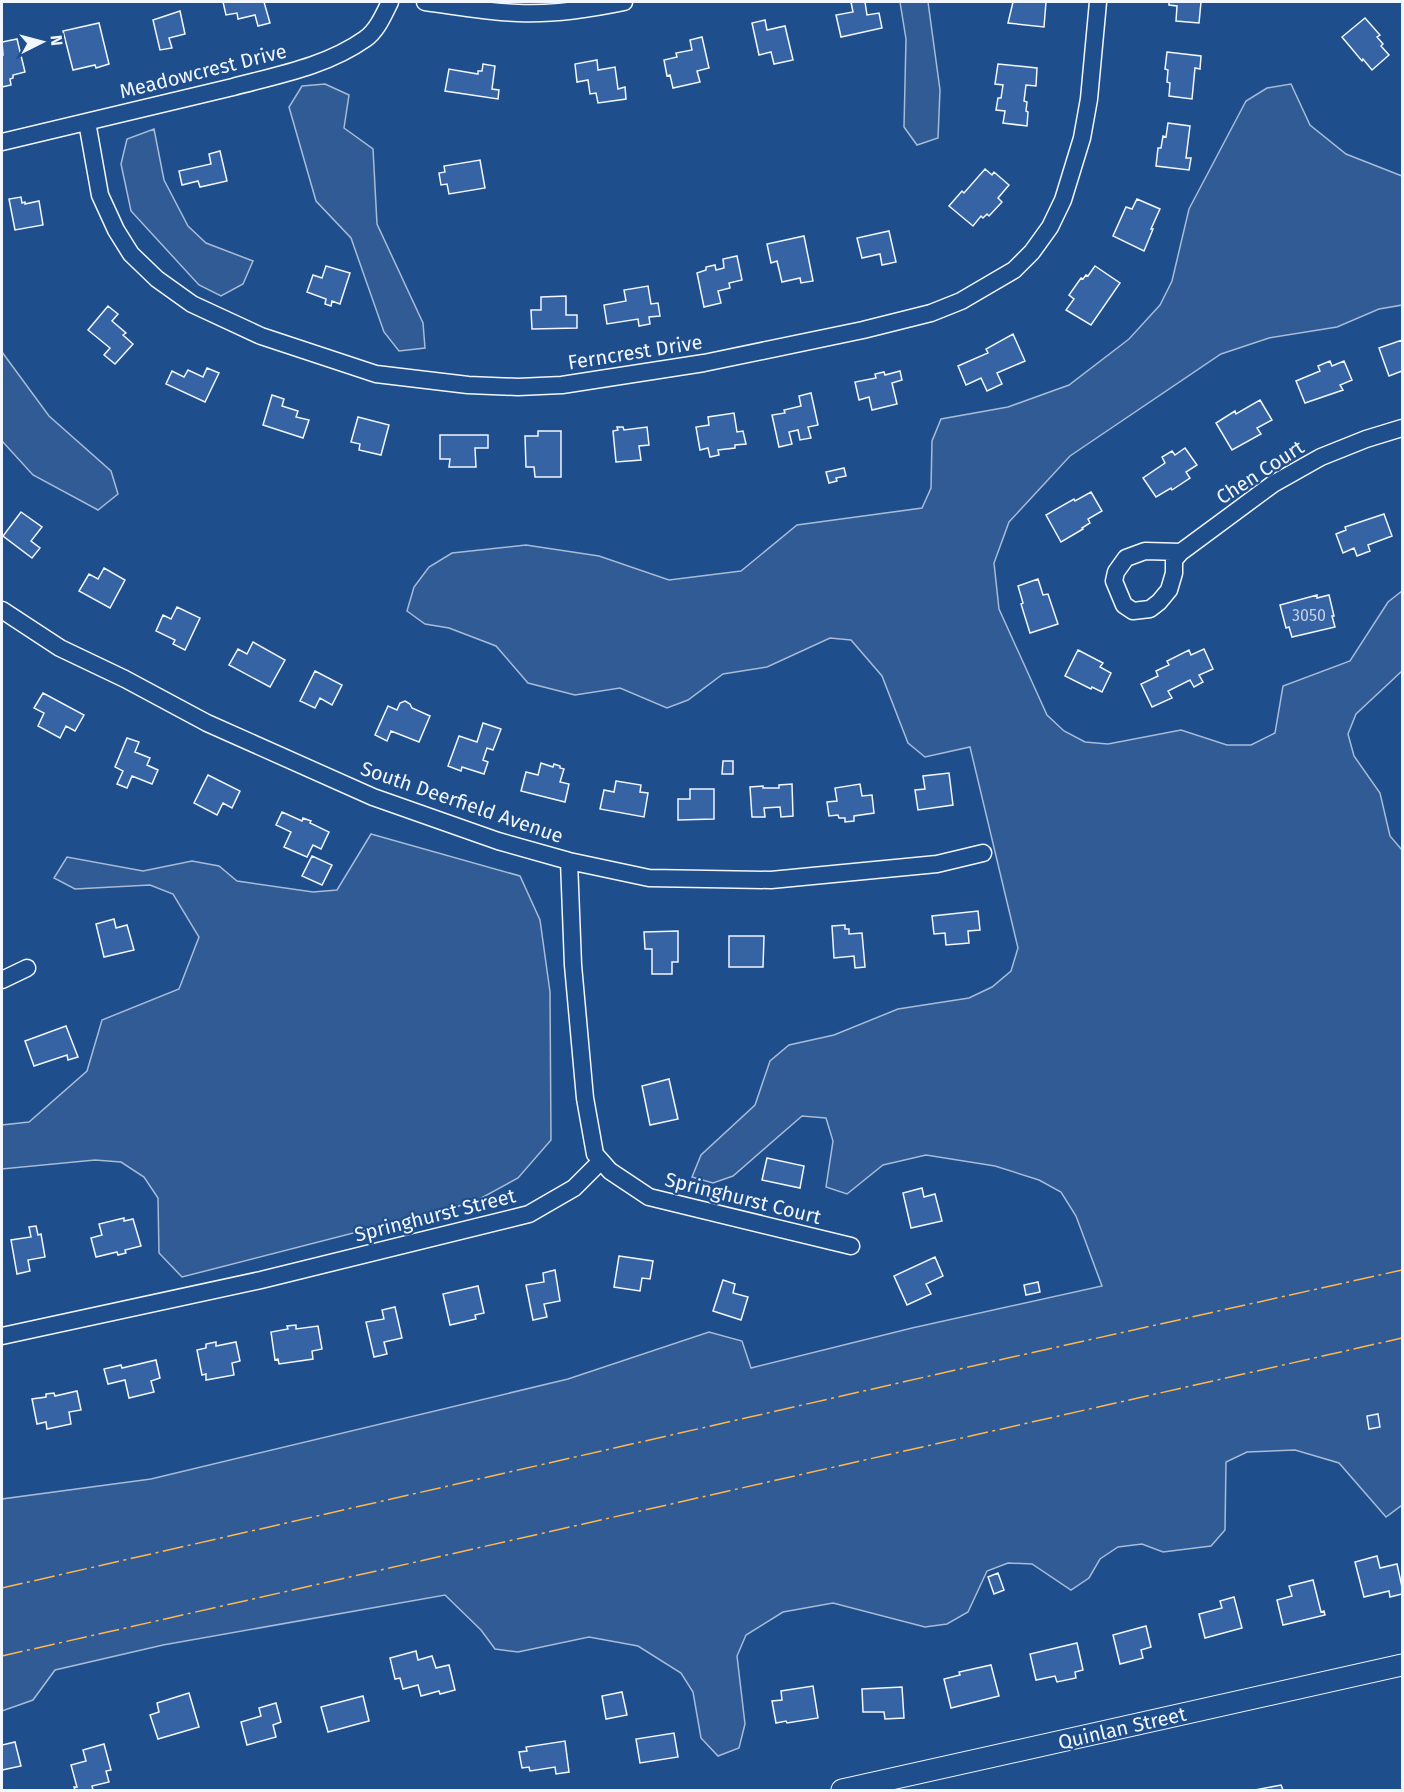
<svg xmlns="http://www.w3.org/2000/svg" width="1404" height="1792" font-family="'Fira Sans',sans-serif">
	<style>
		.built { fill: #305b95; stroke: #a8bbd7; stroke-width: 1.5 }
		.building { fill: #3563a3; stroke: #f2f6ff; stroke-width: 1.5 }
		.lines { fill: none; stroke-linecap: round; stroke-linejoin: round }
		.minor-casing { stroke: #f2f6ff; stroke-width: 19 }
		.tertiary-casing { stroke: #f2f6ff; stroke-width: 23 }
		.minor { stroke: #1f4e8c; stroke-width: 16 }
		.tertiary { stroke: #1f4e8c; stroke-width: 21 }
		.power { stroke: #ffb74d; stroke-width: 1.5; stroke-dasharray: 21 4.5 3 4.5; stroke-linecap: butt }
		.labels { text-anchor: middle; dominant-baseline: central; stroke-width: 4.5; stroke-linejoin: round; paint-order: stroke }
		.number-label { font-size: 16px; fill: #c3d1e8 }
		.street-label { font-size: 20px; fill: #f2f6ff; stroke: #1f4e8c }
	</style>
	<rect width="100%" height="100%" fill="#1f4e8c"/>
	<path class="built" d="M900 2H928L940 90 938 138 917 145 904 127 906 39Z
		M325 84 349 95 344 128 373 149 377 224 423 323 425 348 399 351 384 332 351 238 316 201 289 107 302 86Z
		M1291 84 1310 125 1346 154 1402 176V305L1379 309 1337 327 1269 338 1221 354 1070 456 1009 522 994 563 999 609 1047 715 1064 731 1085 742 1108 744 1181 730 1227 745H1251L1275 733 1283 686 1350 661 1388 602 1402 591V671L1356 714 1348 734 1354 756 1380 793 1390 836 1402 850V1505L1386 1517 1339 1463 1295 1450 1247 1452 1226 1462 1225 1530 1211 1546 1163 1552 1142 1544 1118 1547 1100 1559 1089 1578 1071 1590 1032 1564 1008 1563 987 1571 968 1612 947 1624 925 1627 833 1603 783 1612 746 1635 737 1656 745 1724 739 1748 718 1756 701 1738 693 1692 681 1673 638 1646 589 1637 518 1652 495 1649 481 1630 445 1595 163 1645 55 1670 33 1700 2 1711V1499L151 1479 568 1379 709 1332 742 1341 751 1368 912 1328 1102 1286 1076 1216 1061 1192 1039 1180 995 1166 926 1155 883 1165 847 1194 826 1187 833 1141 826 1118 802 1116 733 1176 713 1183 692 1177 701 1155 755 1105 770 1061 789 1045 834 1035 898 1009 969 998 992 987 1011 971 1018 948 970 747 925 757 908 743 882 676 851 640 830 638 767 667 723 674 688 700 667 708 620 688 575 695 528 683 496 646 449 628 425 624 407 611 414 587 429 567 452 553 526 545 599 556 669 580 741 571 797 525 922 508 931 488 932 441 941 419 1008 407 1069 385 1129 339 1160 305 1172 281 1189 209 1246 101 1267 88Z
		M154 129 164 180 188 226 206 243 253 261 243 284 221 296 199 285 131 211 121 164 127 139Z
		M2 352 49 416 111 471 118 494 98 510 33 475 2 441Z
		M371 834 520 876 540 920 550 992 551 1140 518 1178 474 1202 182 1277 159 1253 158 1198 144 1177 121 1162 95 1160 2 1169V1125L29 1122 87 1071 102 1020 179 989 199 937 173 894 150 885 75 889 54 878 67 857 143 871 192 861 219 866 237 881 313 892 337 890Z"/>
	<path class="building" d="M223 2H264L270 23 258 26 255 15 238 19 237 13 226 15Z
		M851 2H865L867 15 879 13 882 28 841 37 836 15 853 12Z
		M1013 2H1046L1044 27 1008 23Z
		M1169 2H1201L1199 23 1176 21 1177 6 1169 5Z
		M180 11 185 34 169 38 172 48 160 50 153 20Z
		M1365 18 1380 35 1377 37 1383 44 1381 46 1389 55 1372 70 1363 59 1362 61 1342 37Z
		M765 20 767 30 785 26 793 60 774 64 771 52 759 55 752 23Z
		M99 23 109 64 96 68 95 65 73 70 63 31Z
		M702 37 709 68 697 71 700 82 673 88 670 75 667 76 664 60 677 57 676 53 692 50 690 40Z
		M17 39 25 72 13 75V78L10 79 11 85 2 87V55H3L2 42Z
		M1167 52 1201 56 1200 69 1195 68 1192 99 1169 96 1170 83 1167 82 1168 70 1165 69Z
		M597 60 598 70 615 67 618 89 625 87 626 99 598 103 596 93 590 94 588 80 577 82 575 64Z
		M483 64 495 66 492 89 499 90 498 99 445 91 449 69 478 74V71H482Z
		M998 64 1037 68 1036 86 1026 85 1024 101 1027 102 1026 111 1028 112 1027 126 1003 123 1005 111 996 110 998 98H1001L1003 85 995 84Z
		M1168 123 1190 126 1186 158H1191L1189 170 1156 166 1158 148H1161L1163 136 1166 137Z
		M220 151 227 181 200 187 198 181 182 185 179 171 211 164 209 154Z
		M480 160 485 188 449 194 447 184 441 185 439 173 445 172 444 166Z
		M985 169 992 175 994 172 1009 185 998 198 1002 202 989 216 987 214 983 218 981 216 973 226 949 206 962 191 964 193Z
		M21 197 22 203 25 202V204L39 201 43 225 15 230 9 199Z
		M1137 199 1160 209 1151 229H1153L1144 251 1113 236 1126 207 1132 209Z
		M889 231 896 262 882 265 880 254 862 258 857 238Z
		M804 236 813 281 801 283 800 278 782 282 777 261 771 263 767 244Z
		M737 256 742 280 729 283 730 288 718 291 721 303 704 307 697 273 706 270V267L715 265 716 270 724 268 723 259Z
		M326 266 350 273 340 304 332 301 331 306 325 304 326 299 307 292 313 275 322 278Z
		M1095 266 1120 283 1091 325 1066 310 1074 299 1069 295 1081 278 1083 279 1086 275 1088 276Z
		M648 286 651 304 658 303 660 316 649 317 650 324 639 326 638 319 607 324 604 305 626 301 624 290Z
		M566 296V315H577V328L532 329 531 310H541V297Z
		M108 306 118 314 112 321 126 333 123 335 133 344 115 364 104 355 110 348 88 330Z
		M1013 334 1025 361 997 373 1002 384 987 391 981 378 966 385 958 366 988 353 986 349Z
		M1402 340V371L1389 376 1379 348Z
		M1330 361 1332 366 1344 361 1352 380 1340 385 1343 390 1305 403 1296 381 1320 371 1318 366Z
		M207 368 219 373 205 402 166 384 172 371 184 377 188 370 203 377Z
		M900 371 902 380 892 383 897 404 872 410 869 397 859 400 855 382 876 378 875 374 884 372 885 375Z
		M811 393 818 425 808 427 811 438 800 440 798 430 789 432 792 444 779 447 772 415 785 413 784 410 801 406 799 396Z
		M272 395 284 399 282 406 298 411 296 417 309 420 303 438 263 425Z
		M1260 400 1272 420 1257 428 1261 434 1232 450 1216 423 1235 411 1236 414Z
		M734 413 737 432 743 431 746 444 735 445V448L718 450 719 455 710 457 708 448 700 450 696 427 709 425 708 417Z
		M358 417 389 425 381 455 359 450 360 444 351 442Z
		M617 427H623L624 430 647 427 649 445 639 446 641 460 616 462 613 431 618 430Z
		M538 431H561V477H535L534 467H526L525 436H538Z
		M440 435H488V448H475L476 467H449L450 459H440Z
		M1185 448 1197 465 1186 472 1190 478 1172 490 1171 488 1156 497 1143 478 1165 463 1162 457 1172 451 1175 455Z
		M844 468 846 476 836 478 837 481 829 483 826 472Z
		M1091 492 1102 511 1088 519 1090 523 1082 528 1083 529 1061 542 1046 515 1074 499 1075 501Z
		M21 512 42 527 31 541 40 548 32 558 3 536Z
		M1384 514 1392 536 1368 545 1370 551 1357 556 1354 548 1343 553 1336 534 1346 530 1345 527Z
		M104 568 125 580 110 608 79 591 89 574 98 579Z
		M1038 579 1043 595 1048 594 1058 624 1030 633 1021 604 1023 603 1018 586Z
		M1317 595V598L1329 595 1334 616H1332L1335 627 1292 637 1289 627 1286 628 1280 605Z
		M177 607 200 618 185 650 173 644 175 640 156 631 163 615 171 619Z
		M253 642 285 660 270 687 229 665 238 649 247 654Z
		M1204 649 1213 669 1199 675 1203 682 1194 687 1190 680 1168 691 1172 698 1152 707 1141 684 1158 676 1156 671 1169 665 1167 661 1189 650 1191 655Z
		M1078 650 1103 663 1100 667 1111 673 1102 692 1092 687 1091 689 1065 676Z
		M315 671 342 685 332 705 320 698 315 708 300 701Z
		M43 693 84 715 75 731 66 726 60 738 38 726 44 713 34 708Z
		M405 701 410 704 412 708 430 716 419 742 391 731 387 741 375 735 388 706 397 710 400 703Z
		M483 723 501 729 493 750 487 748 483 760 488 762 484 774 462 767 461 771 448 766 459 736 477 742Z
		M127 738 139 742 135 752 150 758 147 765 158 770 152 784 132 776 127 788 117 784 123 771 115 767Z
		M723 761H733V774H722Z
		M541 763 553 767 554 764 560 766V768L564 769 560 782 569 784 565 802 521 791 526 772 538 775Z
		M949 773 953 805 918 810 915 790 925 789 923 776Z
		M208 775 240 791 232 808 223 803 217 815 194 803Z
		M616 781 641 785 640 792 648 793 644 817 600 809 604 790 614 792Z
		M792 784 793 816 781 817 780 807 764 808 765 817H752L750 787 763 786V788H779V785Z
		M860 784 862 796 872 795 874 813 854 816V821L845 822V818H839L838 815 829 816 827 802 837 801 835 788Z
		M690 789H714V819L678 820V799H690Z
		M282 812 302 821 303 818 311 821 310 823 329 832 321 849 313 845 307 857 284 847 291 832 276 825Z
		M312 856 332 865 322 885 302 876Z
		M978 911 980 930 968 931 969 943 946 945 945 933 934 934 932 916Z
		M114 919 116 928 127 925 134 950 104 957 96 924Z
		M845 925V929H849V934L862 933 865 967 855 968 854 956 834 958 832 926Z
		M678 931V962H672V974H652V949H645L644 932Z
		M729 936H764L763 967H729Z
		M66 1026 78 1057 68 1060 67 1055 34 1066 25 1041Z
		M669 1079 678 1119 650 1125 642 1086Z
		M767 1158 804 1166 800 1188 762 1180Z
		M922 1188 924 1197 935 1194 942 1221 911 1228 903 1193Z
		M124 1218V1221L133 1219 141 1246 125 1250 126 1253 118 1255 117 1252 96 1257 91 1238 102 1235 99 1224Z
		M36 1226 38 1235 41 1234 45 1257 28 1260 30 1271 17 1274 11 1240 31 1237 29 1227Z
		M619 1256 653 1261 650 1279 642 1278 640 1291 614 1287Z
		M935 1257 943 1276 926 1284 931 1294 907 1305 894 1276Z
		M555 1270 560 1301 544 1304 547 1317 533 1320 526 1285 544 1282 543 1273Z
		M723 1280 735 1284 733 1293 748 1297 741 1320 713 1311Z
		M1038 1282 1040 1292 1026 1295 1024 1285Z
		M478 1286 484 1313 475 1315 476 1319 450 1325 443 1294Z
		M395 1307 402 1338 384 1342 387 1354 374 1357 366 1322 384 1319 382 1310Z
		M296 1325V1329L318 1326 322 1349 312 1351 313 1359 279 1364 278 1359 275 1360 271 1332 288 1329 287 1326Z
		M216 1342V1346L236 1342 240 1361 232 1363 234 1375 206 1380V1374L202 1375 197 1350 206 1348V1344Z
		M156 1360 160 1378 151 1381 154 1392 129 1398 125 1380 108 1384 104 1369 121 1365 122 1368Z
		M77 1391 81 1410 69 1412 71 1424 47 1429 46 1422 37 1424 32 1399 46 1397V1394L54 1393 55 1396Z
		M1378 1414 1380 1427 1369 1429 1367 1416Z
		M1377 1556 1380 1568 1397 1564 1402 1587V1594L1390 1597 1389 1591 1364 1597 1355 1562Z
		M998 1573 1004 1590 994 1594 988 1577Z
		M1313 1580 1321 1612 1324 1611 1325 1615 1283 1625 1277 1600 1292 1596 1289 1586Z
		M1234 1597 1242 1628 1205 1638 1199 1614 1222 1608 1220 1601Z
		M1146 1626 1151 1647 1141 1650 1143 1658 1120 1664 1113 1635Z
		M1077 1643 1083 1670 1075 1672 1076 1678 1057 1682 1055 1676 1036 1680 1030 1654Z
		M416 1651 418 1660 432 1656 436 1668 449 1665 455 1690 440 1694 439 1691 421 1696 418 1685 403 1689 400 1678 395 1679 390 1658Z
		M991 1665 999 1696 951 1708 944 1679 960 1675 959 1672Z
		M813 1686 818 1718 787 1723 786 1721 776 1723 772 1701 782 1700 781 1691Z
		M902 1687 904 1718 885 1719 884 1712H863L862 1689Z
		M622 1692 627 1715 606 1719 602 1696Z
		M189 1693 199 1727 158 1739 150 1715 159 1712 157 1703Z
		M363 1696 369 1721 328 1732 321 1707Z
		M276 1703 281 1722 273 1725 276 1737 247 1745 241 1722 261 1716 259 1708Z
		M674 1733 678 1757 640 1763 636 1739Z
		M565 1741 569 1772 556 1774 555 1767 530 1771 529 1767 522 1768 519 1752 527 1751 526 1747Z
		M15 1742 21 1766 2 1770V1745Z
		M104 1744 111 1770 106 1771 109 1782 92 1786 93 1790H75L74 1787H77L71 1765 86 1761 83 1750Z
		M1281 1785 1283 1790H1255Z"/>
	<g class="lines">
		<defs>
			<path id="minor" d="M425 2C456 6 487 12 518 13 553 15 590 9 624 2
				M87 122 100 195 116 230 131 254 157 279 192 304 261 336 376 374 468 385 518 387 562 385 704 363 863 330 931 313 961 301 1014 270 1032 252 1050 227 1063 200 1082 138 1089 99 1098 2
				M2 142C79 124 156 106 233 87 278 75 327 66 365 39 377 31 384 14 390 2
				M1145 551 1181 552 1174 560V573L1169 590 1159 602 1150 609 1133 611 1124 605 1114 581 1116 572 1126 558Z
				M1181 552 1273 484 1321 457 1366 439 1402 428
				M2 610 60 648 125 679 207 723 373 797 498 841 569 861 649 878 771 880 937 864 983 853
				M569 861 573 965 585 1098 595 1154 610 1171 649 1197 851 1246
				M2 980 27 968
				M2 1336 261 1280 529 1214 574 1188 601 1161"/>
			<path id="tertiary" d="M842 1790 1402 1665"/>
		</defs>
		<use href="#minor" class="minor-casing"/>
		<use href="#tertiary" class="tertiary-casing"/>
		<use href="#minor" class="minor"/>
		<use href="#tertiary" class="tertiary"/>
		<path class="power" d="M2 1588 1008 1358 1402 1270
			M2 1656 1402 1338"/>
	</g>
	<g class="labels">
		<g class="number-label">
			<text x="1309" y="615">3050</text>
		</g>
		<g class="street-label">
			<text transform="translate(203 71) rotate(-14)">Meadowcrest Drive</text>
			<text transform="translate(635 352) rotate(-9)">Ferncrest Drive</text>
			<text transform="translate(1260 472) rotate(-33)">Chen Court</text>
			<text transform="translate(462 802) rotate(19)">South Deerfield Avenue</text>
			<text transform="translate(743 1198) rotate(14)">Springhurst Court</text>
			<text transform="translate(435 1215) rotate(-14)">Springhurst Street</text>
			<text transform="translate(1122 1728) rotate(-13)">Quinlan Street</text>
		</g>
	</g>
	<rect width="1404" height="1792" fill="none" stroke="#f2f6ff" stroke-width="6"/>
	<g transform="translate(42 42) rotate(84)" stroke="#1f4e8c" stroke-width="4.5" paint-order="stroke">
	<path d="M0-4.5L10 22L0 15L-10 22Z" fill="#f2f6ff"/>
	<text y="-9" font-size="16" font-weight="bold" text-anchor="middle" fill="#f2f6ff">N</text>
	</g>
</svg>
